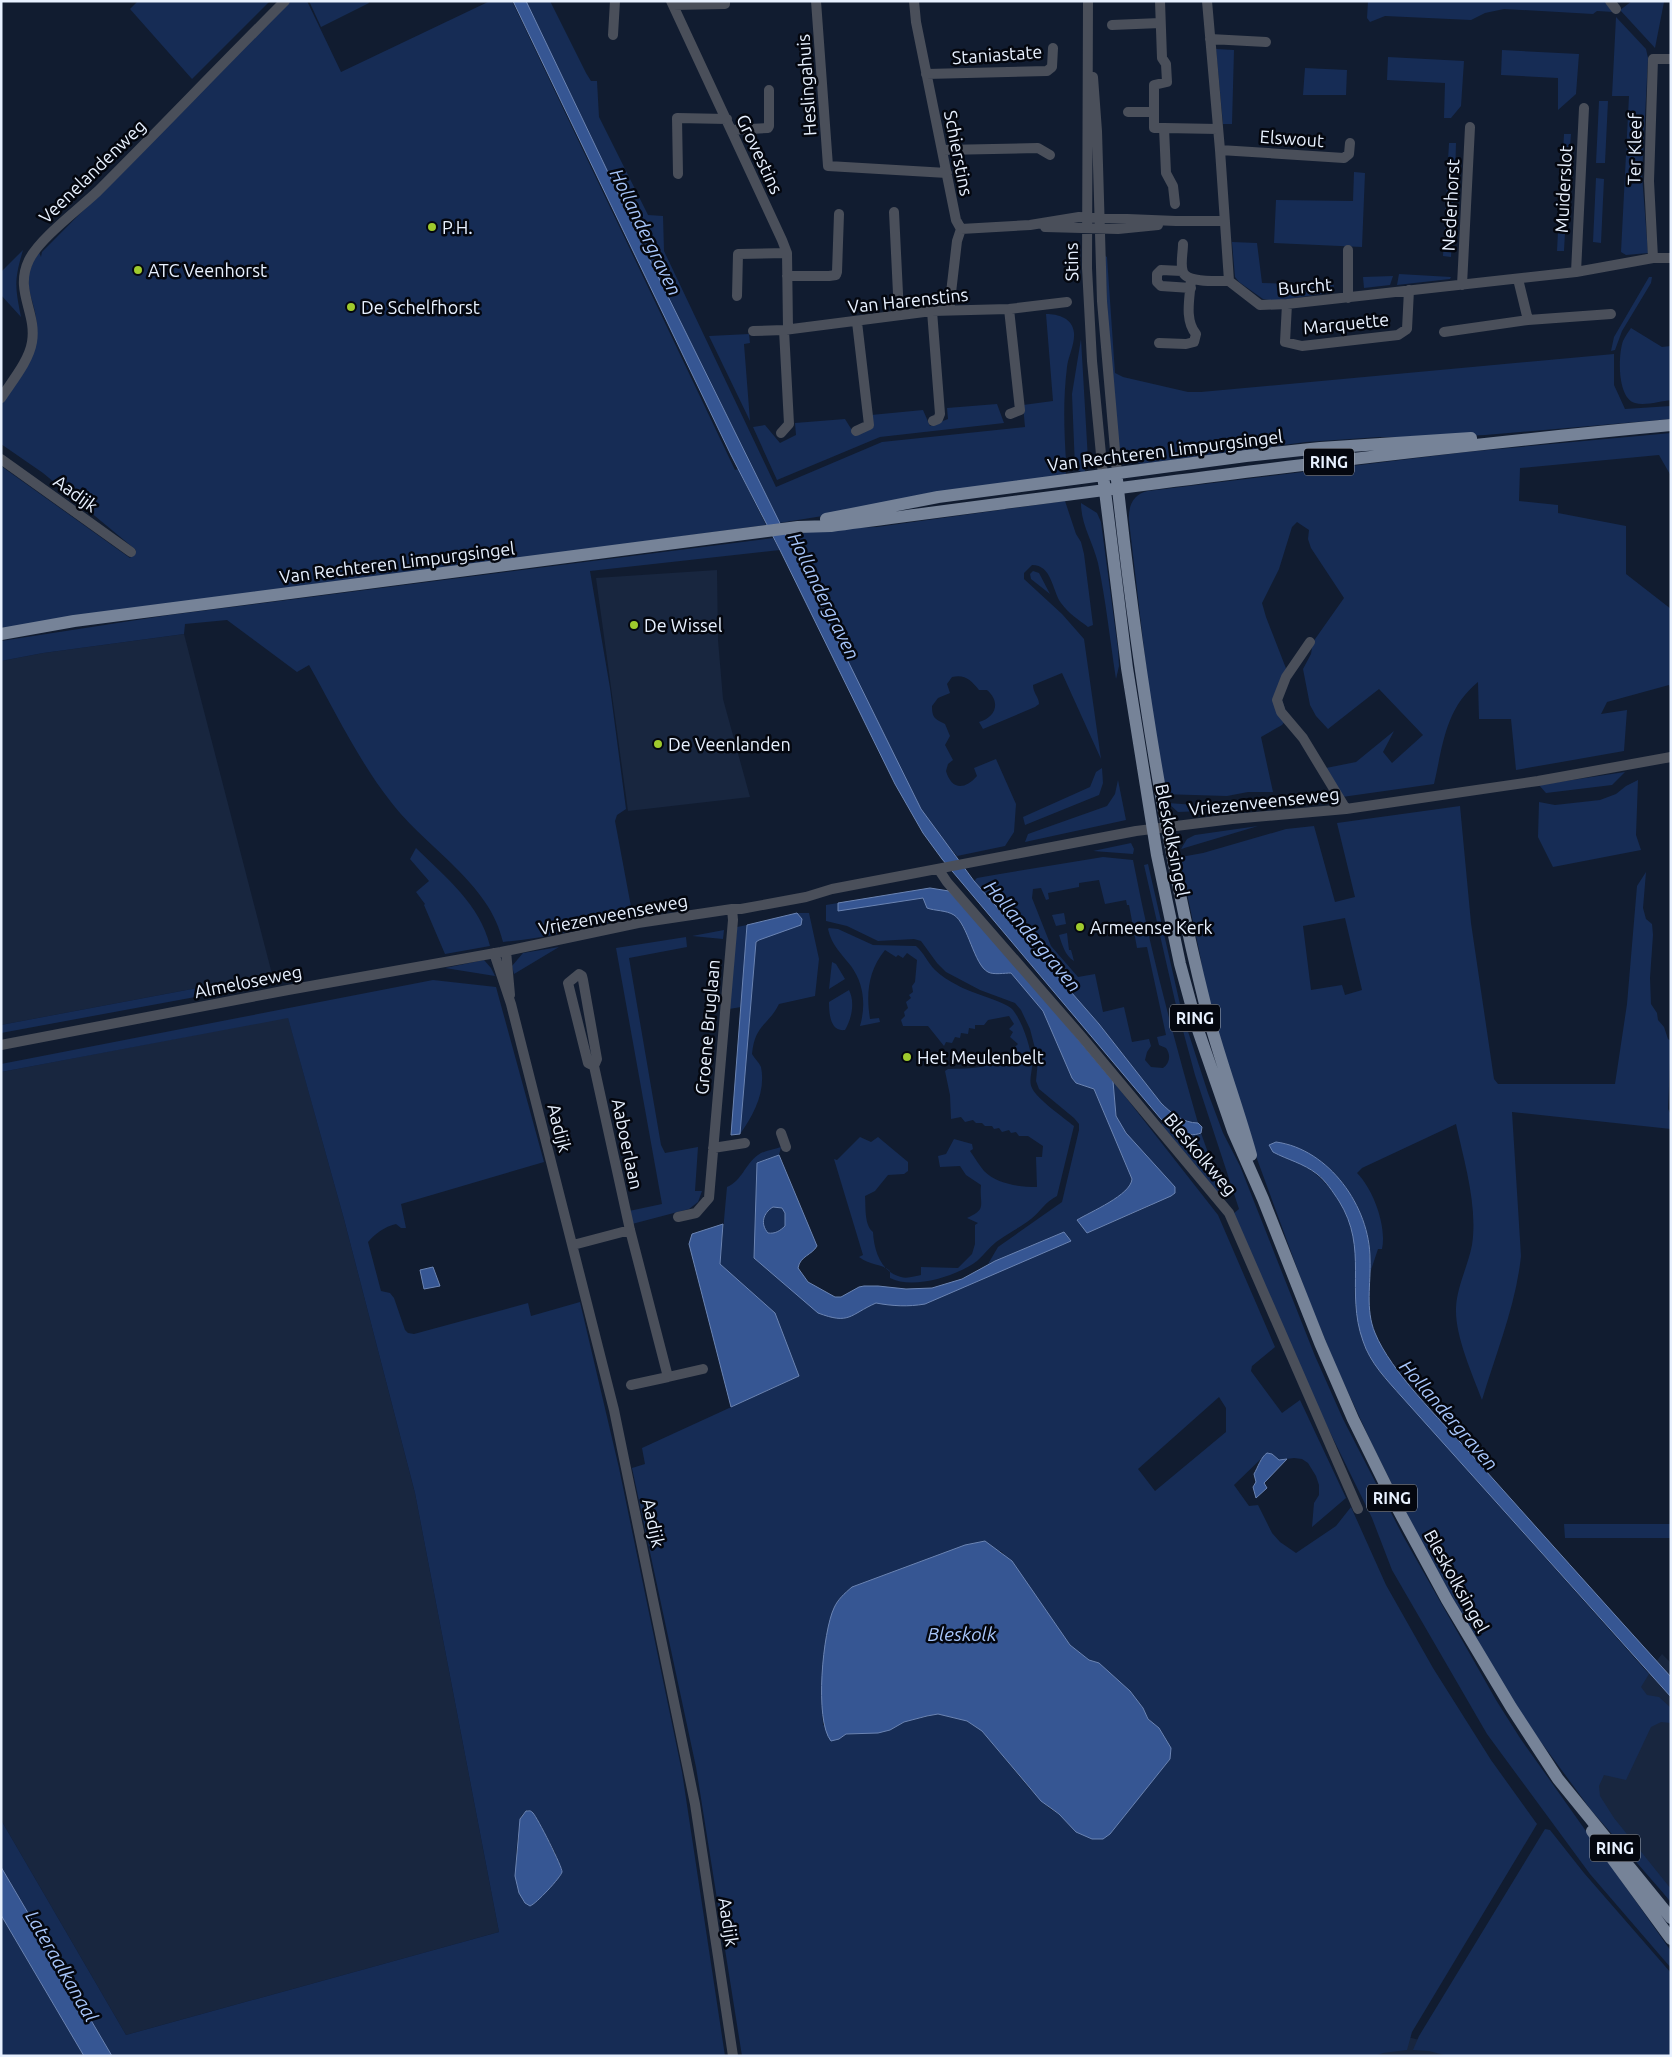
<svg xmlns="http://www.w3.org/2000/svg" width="1672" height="2057" font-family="Ubuntu,sans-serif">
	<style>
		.built { fill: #18263f }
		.green { fill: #162c55; fill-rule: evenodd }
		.water { fill: #365693; stroke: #6b84b3; fill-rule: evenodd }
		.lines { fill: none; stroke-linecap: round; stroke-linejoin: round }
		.minor { stroke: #4a4f5a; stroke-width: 10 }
		.major { stroke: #768398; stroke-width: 12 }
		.poi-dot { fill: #9fca2d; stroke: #04070f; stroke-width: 2 }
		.labels { text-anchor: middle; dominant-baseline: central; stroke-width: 5; stroke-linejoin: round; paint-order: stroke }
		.shield { fill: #04070f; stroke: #a4abb7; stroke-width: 1 }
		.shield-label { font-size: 16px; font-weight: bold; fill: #e8f1ff }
		.street-label { font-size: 18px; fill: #e8f1ff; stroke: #04070f }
		.poi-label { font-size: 18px; fill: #e8f1ff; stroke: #04070f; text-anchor: start }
		.water-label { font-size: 19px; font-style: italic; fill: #a8c6fb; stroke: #04070f }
	</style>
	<rect width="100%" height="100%" fill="#111c30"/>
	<path class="built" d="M717 570 718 640 723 699 750 797 628 811 596 578Z
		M184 634 272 974 1 1025V661L43 653Z
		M288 1017 344 1219 415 1493 499 1932 126 2035 1 1820V1072Z
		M1662 1654 1671 1663V1903L1571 1772Z
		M1373 2028 1481 2056H1340Z"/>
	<path class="green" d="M138 1H270L192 79 130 9Z
		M291 1H307L341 72 490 1H512L735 470 738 469 766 525 1 628V466L130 558 136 550 43 473 1 444V401L37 328C36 296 17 285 39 252L41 257 42 252Z
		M309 1H368L369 3 321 27Z
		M526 1H550L586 73 591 81H597L599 117 648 215 663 216 664 251 776 487 882 442 1025 427 1023 405 1053 401 1046 314C1058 314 1073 318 1074 333 1075 344 1068 357 1067 367 1063 399 1064 429 1066 461H1068L1065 462 1066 477 779 523 649 258Z
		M1368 1H1607L1614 12 1597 11 1593 14 1504 9 1485 13 1471 20 1385 16 1370 22 1367 18Z
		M1632 1 1664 2 1655 48 1620 10Z
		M1616 17 1646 49 1648 58 1642 175 1648 253 1626 255 1621 252 1629 96H1612Z
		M1216 49 1234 50 1232 124H1223Z
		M1502 50 1579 54 1576 94 1558 110V78L1501 75Z
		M1388 57 1464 61 1461 106 1451 118H1444L1445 83 1387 80Z
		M1305 68 1347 70 1346 95H1303Z
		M1599 101H1608L1605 163H1596Z
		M1564 134H1571L1568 172H1562Z
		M1449 143H1456L1455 178H1447Z
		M1354 172 1365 173 1362 247 1274 243 1276 200 1353 201Z
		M1596 178 1604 179 1601 243 1593 242Z
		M1561 180 1568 181 1566 205H1560Z
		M1447 185H1454L1452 214 1445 213Z
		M1559 212 1566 213 1564 251H1557Z
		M1445 220H1453L1451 257 1443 256Z
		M1232 242 1257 243 1262 283 1334 285 1333 292 1276 301 1263 299 1239 282 1235 277Z
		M23 250C14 281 15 286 21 317L1 295V272Z
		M1105 256 1107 257 1115 373 1123 377 1188 392H1201L1614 354V385L1625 409 1671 406V419L1485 435 1424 438 1379 437 1306 442 1141 464C1131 461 1125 458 1119 451L1109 346Z
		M1399 274 1451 277 1450 279 1397 285Z
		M1393 276 1390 285 1364 288 1363 277Z
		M1649 277H1652L1651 283 1622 331 1615 350 1611 351 1614 337Z
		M1631 328 1662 347 1671 346V400C1661 401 1645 406 1635 403 1617 398 1618 355 1623 341 1625 337 1628 332 1631 328Z
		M749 334 750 343 744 344 750 421 709 336Z
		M1081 339 1088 460 1084 474 1075 468 1072 394Z
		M997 404 1004 423 880 437 777 480 753 427 765 425 780 443 796 435 795 423 845 419 855 435 871 415 923 410 930 426 948 419 947 408Z
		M1671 433V476L1659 455 1520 468 1519 501 1558 505V513L1626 526V574L1671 609V690L1669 685 1607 702 1601 714 1627 710 1624 751 1516 770 1511 719H1479L1478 682C1445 709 1443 745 1434 784L1342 797 1326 768 1356 762 1394 731 1383 752 1392 763 1423 735 1379 689 1328 729 1316 716 1310 705 1303 669 1311 654 1313 642 1344 598 1311 548 1308 539 1309 530 1297 522 1292 527 1279 569 1262 603 1266 617 1287 671 1278 689 1288 717 1282 725 1261 737 1273 792H1248L1227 796 1161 794 1129 521C1128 506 1133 494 1148 491L1466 452Z
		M1065 501 1076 534 1081 542 1084 554 1093 625 1088 627C1079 620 1068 613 1061 603 1052 590 1052 565 1032 565L1024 573V579L1062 614 1084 639 1101 759 1062 673 1033 685C1033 693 1039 697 1039 704L1035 707 983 729 979 722C996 717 1001 702 987 690H979C971 680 965 674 952 677L947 684 950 693 938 698 932 706C932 718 935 719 945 724L950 736 945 745 953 760 948 764 946 771C951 789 964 791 977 776L974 768 996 759 1016 804 1014 832 1005 846 957 856 929 823 916 801 786 536 824 529 877 527Z
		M1081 503 1097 513 1101 522 1118 649 1119 666 1116 679C1110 640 1106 601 1098 563 1093 542 1081 525 1081 503Z
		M773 538 780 550 590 571 610 688 626 809 617 815 615 821 632 912 628 918C586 928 546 938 503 942 490 883 426 848 391 802 358 760 335 711 309 665L297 672 227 620 185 624 184 634 43 653 1 661V641L169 615Z
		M1033 571 1039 573 1050 594 1031 579 1030 574Z
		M1102 768 1103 783 1099 795 1025 825 1023 817 1090 787 1096 772Z
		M1625 772 1612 785 1546 793 1539 785Z
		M1118 780 1126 820 1025 842 1028 834 1107 806 1115 794Z
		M1638 780 1636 835 1641 850 1553 867 1538 837 1539 802 1555 805 1600 800 1616 794 1626 786Z
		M1168 803 1223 807 1202 811 1178 812Z
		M1460 806 1471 923 1494 1079 1498 1084H1615L1627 1004 1637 886 1646 872 1643 908 1646 919 1652 924 1653 935 1650 978 1651 1004 1657 1013 1658 1020 1664 1027 1668 1039 1671 1041 1668 1109 1671 1115V1129L1512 1112 1521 1256C1516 1305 1496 1353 1482 1400 1472 1373 1455 1336 1456 1308 1457 1286 1468 1266 1472 1245 1478 1206 1464 1161 1456 1124L1362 1168 1357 1173C1373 1189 1387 1226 1382 1249H1378L1370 1273V1257L1354 1200 1287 1144 1276 1142 1278 1154C1318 1165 1350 1203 1355 1244 1357 1258 1355 1272 1355 1286 1354 1304 1357 1324 1363 1342 1370 1364 1387 1380 1402 1397L1649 1674 1641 1687 1647 1695 1659 1697 1671 1708V1723L1661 1722 1651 1727 1626 1780 1604 1775 1599 1786 1600 1796 1614 1818 1671 1889V1902L1591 1810 1524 1719 1481 1650 1415 1530 1371 1442 1335 1364 1308 1298 1246 1129 1205 985 1200 955 1181 865V857L1203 853 1286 829 1314 826 1335 902 1355 897 1337 823ZM1345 918 1362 990 1345 995 1342 985 1311 990 1303 926Z
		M1258 826 1181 849 1187 839 1195 835Z
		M1131 843 1134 849 1133 854 1093 851Z
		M416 848C446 878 480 904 490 946L445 954 424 905 425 904 416 892 429 881 410 859Z
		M1103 857 1133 860C1150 949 1173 1036 1198 1123 1183 1123 1171 1113 1161 1103L1099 1024 974 881 977 878 994 875ZM1099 880 1105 904 1126 900 1127 905H1129L1137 948 1147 947 1166 1035 1157 1037 1159 1045 1166 1048C1171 1055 1170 1063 1163 1068L1151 1067 1145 1060 1147 1052 1151 1046 1149 1039 1132 1042 1124 1007 1103 1012 1095 974 1078 977 1051 946 1032 898 1033 889 1041 888 1046 900 1049 899 1048 893 1079 887V883Z
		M1148 864 1182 1013 1208 1093 1223 1133 1240 1166 1315 1356 1343 1419 1403 1536 1496 1700 1520 1738 1671 1951V1968L1590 1874 1487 1734 1392 1570 1372 1518 1299 1369 1233 1214 1239 1209 1195 1075 1175 1001 1144 865Z
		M923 898 927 908C936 910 947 910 954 915 969 924 972 958 988 972L1011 973 1043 1011 1072 1078 1076 1083 1094 1089 1132 1179C1131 1195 1090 1212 1077 1220L1087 1233 1152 1205 1126 1133 1116 1116 1113 1081 1218 1215 1275 1347 1252 1366 1251 1371 1282 1413 1300 1400 1346 1498 1312 1527 1314 1503 1319 1495V1485L1316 1476 1308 1463 1302 1459 1294 1458 1279 1460 1272 1454 1267 1453 1234 1485 1249 1506 1258 1505 1272 1533 1280 1542 1296 1553 1336 1526 1351 1507 1386 1585 1433 1668 1491 1760 1537 1824 1412 2032 1407 2050 1383 2053 1375 2056H742L696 1767 632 1468 645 1464 642 1448 799 1376 740 1283 720 1264 727 1187C742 1181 745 1164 758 1155 765 1150 773 1150 781 1147L779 1155 757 1163 755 1223 818 1313C849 1324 849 1315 876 1303L890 1305 1071 1241 1064 1232 988 1264 998 1247 1062 1202 1079 1130V1124L1074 1118 1039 1089 1036 1081 1038 1060 1030 1029 1021 1010 1015 1003 980 990 946 972 937 963 921 941 914 939 878 941 847 926 826 921V905L838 903 839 910ZM1219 1397 1226 1408V1432L1155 1491 1138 1469ZM992 1548 1002 1552 1039 1600 1070 1645 1089 1660 1099 1663 1130 1691 1143 1708 1148 1719 1159 1728 1171 1748 1170 1759 1110 1834 1103 1839 1076 1832 1059 1814 1050 1809 1029 1788 982 1731 967 1721 938 1714 904 1722 890 1730 863 1734H846L823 1725 821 1692 825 1651 833 1610 839 1599 852 1587 923 1561Z
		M797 913H809L819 959 815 996 779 1004C768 1026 755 1024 752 1054 754 1058 759 1062 761 1067 766 1091 754 1115 740 1134L756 942 800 916Z
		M1064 913 1066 924 1056 926 1052 915Z
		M747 925 741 1007 729 1009 737 927Z
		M829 928 838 929 873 945 916 946C924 953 928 963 935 970 941 976 949 981 957 985 970 993 1004 1001 1012 1009 1022 1020 1031 1048 1032 1062 1033 1071 1028 1080 1032 1088 1037 1099 1064 1118 1074 1126L1057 1196C1045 1202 1041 1211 1031 1219 1021 1227 1010 1232 999 1240 991 1245 985 1254 977 1261 957 1276 913 1290 890 1278V1271C882 1263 870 1266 859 1257L863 1255 834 1159 837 1160 860 1137 871 1142 878 1137 908 1162V1171L904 1174 888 1175 875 1191 865 1196C866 1207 864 1225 873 1232 874 1251 881 1272 901 1277 907 1279 916 1276 921 1275V1267L958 1268 972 1254 975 1244V1225L978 1223 967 1218C988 1209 979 1205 981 1185L966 1175 960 1166 940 1167 938 1156 946 1154 954 1139 972 1144 973 1149 970 1151C975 1158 979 1165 984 1171 997 1184 1019 1187 1037 1187L1036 1157H1042L1043 1146 1028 1136H1019L1016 1132 1011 1133 1009 1130 1002 1132 999 1128 994 1129 992 1126H985L982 1123H976L973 1120 965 1122 961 1117 951 1119 950 1095 945 1071 948 1069C982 1068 993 1069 1018 1044L1010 1037 1013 1032 1009 1029 1014 1024 1009 1016 988 1020 984 1025H975V1029L969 1028 968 1034 961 1033 960 1038 955 1037 952 1043 946 1042 944 1046 928 1026H903L901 1020 905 1016 904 1012 908 1008 906 1002 911 998 909 995 913 992 912 986 915 982 917 960 907 953 903 958 898 955 896 957 885 950C868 971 866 994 870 1019L879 1018 880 1022 860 1026C866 1005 864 984 851 966 841 953 832 946 828 929Z
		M724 930 723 939 692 936Z
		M1067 933 1069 950H1071L1074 961C1065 956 1062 944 1059 935Z
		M686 937 687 947 629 958 661 1145 665 1153 698 1147 695 1191H702L698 1202 689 1209 632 1224 629 1211 662 1204 616 948Z
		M559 947 514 974 512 966 523 953Z
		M484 960 491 968 495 976 445 968Z
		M832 962 836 964 845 979 829 989Z
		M272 974 276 982 1 1033V1025Z
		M433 980 496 987 544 1162 401 1204 406 1228H401L396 1224C384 1227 376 1233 368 1242L381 1291 390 1293 394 1298 405 1330 408 1333 414 1334 528 1303 531 1316 580 1302 619 1468 682 1772 725 2056H112L1 1867V1820L126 2035 499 1932 415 1493 344 1219 288 1018 1 1072V1064ZM528 1810C534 1814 551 1844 555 1852 558 1859 559 1868 561 1875L550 1886 525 1903C510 1883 517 1840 521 1816Z
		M849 990C855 1002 852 1018 845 1030 830 1032 829 1013 829 1002Z
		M1164 1122C1172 1129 1191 1137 1201 1133L1223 1195 1221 1200 1160 1126Z
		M773 1207 782 1208 785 1213V1226C780 1232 775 1234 767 1233 760 1224 763 1213 773 1207Z
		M1564 1524H1671V1538H1565Z
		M1545 1829 1550 1830 1584 1873 1671 1973V2056H1448L1429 2051 1413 2050 1419 2036Z
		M1 1915 84 2056H1Z"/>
	<path class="water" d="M513 1H526L649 258 921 809 974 881 1099 1024 1161 1103C1171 1113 1183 1123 1198 1123L1202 1127 1201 1133C1186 1139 1171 1128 1161 1119L942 859 923 833 895 784 780 550 731 455Z
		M930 888 949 891 1027 978 1113 1081 1116 1116 1126 1133 1175 1187V1193L1171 1196 1087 1233 1077 1220C1090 1212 1131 1195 1132 1179L1094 1089 1076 1083 1072 1078 1043 1011 1011 973C1005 973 993 975 988 972 974 965 968 924 954 915 946 910 935 911 927 908L923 898 838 911V903Z
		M797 913 802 919 801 925 759 940 756 942 740 1134 731 1135 747 925Z
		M1276 1142C1329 1149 1370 1207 1370 1259 1371 1284 1365 1309 1375 1333 1391 1372 1440 1419 1469 1452 1536 1527 1603 1602 1671 1677V1697L1402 1397C1387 1380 1370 1363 1363 1341 1345 1291 1369 1249 1339 1201 1333 1192 1326 1181 1317 1174 1303 1163 1288 1160 1273 1152L1269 1145Z
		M779 1155 817 1246C812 1255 800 1256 798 1268L808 1282 835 1297H841L859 1287 864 1286H878L906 1289 932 1288 962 1279 995 1261 1064 1232 1071 1241 925 1304C908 1307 892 1306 876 1303 849 1315 850 1325 818 1313L754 1258 757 1163ZM773 1207 782 1208 785 1213V1226C780 1231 775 1234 768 1233 760 1224 763 1213 773 1207Z
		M723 1224 720 1264 775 1313 799 1376 731 1407 689 1244 692 1234Z
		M433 1267 440 1286 424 1289 420 1270Z
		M1267 1453 1272 1454 1279 1460 1287 1459 1264 1483 1267 1488 1256 1498 1253 1487 1256 1482 1254 1474C1258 1467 1261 1457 1267 1453Z
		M985 1541 1012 1561 1070 1645 1089 1660 1099 1663 1130 1691 1143 1708 1148 1719 1159 1728 1171 1748 1170 1759 1110 1834 1103 1839H1092L1076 1832 1059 1814 1041 1801 982 1731 967 1721 938 1714 927 1716 904 1722 890 1730 878 1733 846 1734 839 1739 831 1741C814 1720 823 1631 834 1608 838 1599 844 1594 852 1587L965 1545Z
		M526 1811C530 1811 530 1810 533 1813 537 1817 563 1868 562 1872 561 1877 536 1904 530 1906L525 1903 519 1893 515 1876 520 1819Z
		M1 1867 112 2056H84L1 1915Z"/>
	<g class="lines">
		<path class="minor" d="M671 1 782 240 787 253 788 329
			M816 1 828 166 947 173
			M914 1 916 22 956 220 961 229 957 241 949 310
			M1088 1 1087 268 1092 361 1103 475
			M1160 1 1162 58 1166 64 1167 82 1154 85V128H1164L1166 173 1173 186 1175 204
			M1207 1 1220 150 1229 281 1260 305 1287 304 1576 272 1653 258H1671
			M1610 1 1616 9
			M673 5 725 4V1
			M1112 25 1160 23
			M613 35 615 1
			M1210 39 1266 42
			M926 74 1047 71 1052 67 1053 48
			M1093 77 1097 131 1102 301 1117 473
			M1128 112H1154
			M1164 128 1218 129
			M731 130 768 128 769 126V90
			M943 150 1038 148 1050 155
			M1220 150 1344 158 1349 154 1350 143
			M678 174 677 118 727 119
			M894 212 899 314
			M1045 227 1118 229 1158 225
			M961 229 1030 225 1079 217 1176 221H1225
			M1183 244C1183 253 1180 265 1183 272 1187 283 1218 281 1229 281
			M1348 250V298
			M1653 258 1649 181 1653 59H1671
			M1182 271 1161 270 1157 274V282L1161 286 1191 288
			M1576 272 1584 108
			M787 276H829L836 275 837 272 839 214
			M1518 279 1528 320
			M1462 285 1470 127
			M737 296 738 254 787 253
			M1287 304 1285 342 1302 346 1398 335 1407 329 1409 290
			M1009 309 1020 410 1010 414
			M932 311 940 414 938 419 933 421
			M784 330 932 311 1009 309 1067 302
			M753 331 784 330 789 424 781 433
			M1444 332 1528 320 1611 314
			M1159 343 1186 344 1194 342 1196 334C1184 320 1190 297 1191 280
			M1 398C12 381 29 361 32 342 37 312 14 291 29 260 39 239 79 209 98 191 161 128 222 64 285 1
			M856 431 869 425 857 322
			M1 459 131 552
			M1310 642 1286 677 1277 700 1281 712 1303 738 1346 809
			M939 870 947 882 1082 1037 1229 1213 1358 1509
			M506 951 510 995
			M494 953 511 1004 614 1410 695 1804 733 2056
			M1 1045 288 990 501 952 638 923 732 909H741L806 897 832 889 1136 831 1232 819 1346 809 1538 781 1671 757
			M594 1066 588 1063 568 983 579 974 582 976 583 980 597 1059 594 1066 630 1230 668 1377 631 1385
			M781 1133 786 1147
			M713 1148 745 1143
			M678 1217 696 1213 709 1198 733 920 732 909
			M573 1245 630 1230
			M668 1377 703 1369"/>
		<path class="major" d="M1103 475 1127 668 1157 855 1180 964 1198 1030 1233 1131 1263 1199 1320 1343 1353 1419 1394 1502 1447 1600 1511 1707 1558 1779 1671 1918
			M1117 480C1136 656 1162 832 1205 1004 1218 1055 1237 1105 1251 1155
			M826 519 938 497 1246 456 1320 448 1471 438
			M1 634 74 621 798 527 831 526C1111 489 1390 451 1671 425
			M1592 1831 1671 1939"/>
	</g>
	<g class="poi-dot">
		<circle cx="432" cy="227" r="5"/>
		<circle cx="138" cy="270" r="5"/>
		<circle cx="351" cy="307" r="5"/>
		<circle cx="634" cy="625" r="5"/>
		<circle cx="658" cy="744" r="5"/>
		<circle cx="1080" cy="927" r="5"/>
		<circle cx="907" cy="1057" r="5"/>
	</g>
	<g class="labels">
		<g class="shield">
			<rect x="1304" y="448.5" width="50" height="27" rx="4"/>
			<rect x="1170" y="1004.5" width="50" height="27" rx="4"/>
			<rect x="1367" y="1484.5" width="50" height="27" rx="4"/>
			<rect x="1590" y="1834.5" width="50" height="27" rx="4"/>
		</g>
		<g class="shield-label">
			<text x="1329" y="462">RING</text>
			<text x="1195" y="1018">RING</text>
			<text x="1392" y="1498">RING</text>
			<text x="1615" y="1848">RING</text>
		</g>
		<g class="street-label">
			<text transform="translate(997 54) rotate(-4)">Staniastate</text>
			<text transform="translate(806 85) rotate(-94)">Heslingahuis</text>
			<text transform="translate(1292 138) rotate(4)">Elswout</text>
			<text transform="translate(1634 149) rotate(-89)">Ter Kleef</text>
			<text transform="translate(959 153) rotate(79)">Schierstins</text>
			<text transform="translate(760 154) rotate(65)">Grovestins</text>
			<text transform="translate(92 171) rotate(-44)">Veenelandenweg</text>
			<text transform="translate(1563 189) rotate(-87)">Muiderslot</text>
			<text transform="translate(1450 205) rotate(-87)">Nederhorst</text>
			<text transform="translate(1071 262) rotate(-91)">Stins</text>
			<text transform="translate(1305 286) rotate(-5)">Burcht</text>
			<text transform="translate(908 300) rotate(-6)">Van Harenstins</text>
			<text transform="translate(1346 323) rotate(-6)">Marquette</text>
			<text transform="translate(1165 450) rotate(-7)">Van Rechteren Limpurgsingel</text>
			<text transform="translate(76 493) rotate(36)">Aadijk</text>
			<text transform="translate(397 562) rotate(-7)">Van Rechteren Limpurgsingel</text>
			<text transform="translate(1264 801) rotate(-6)">Vriezenveenseweg</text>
			<text transform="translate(1173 840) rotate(79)">Bleskolksingel</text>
			<text transform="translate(613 914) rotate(-11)">Vriezenveenseweg</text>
			<text transform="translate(248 981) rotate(-11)">Almeloseweg</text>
			<text transform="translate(707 1027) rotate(-85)">Groene Bruglaan</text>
			<text transform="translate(560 1128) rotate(76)">Aadijk</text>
			<text transform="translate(628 1144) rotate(78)">Aaboerlaan</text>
			<text transform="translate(1201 1154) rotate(50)">Bleskolkweg</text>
			<text transform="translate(654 1523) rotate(78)">Aadijk</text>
			<text transform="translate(1457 1581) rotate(61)">Bleskolksingel</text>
			<text transform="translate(729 1922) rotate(81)">Aadijk</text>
		</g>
		<g class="poi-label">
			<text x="442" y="227">P.H.</text>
			<text x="148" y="270">ATC Veenhorst</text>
			<text x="361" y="307">De Schelfhorst</text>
			<text x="644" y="625">De Wissel</text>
			<text x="668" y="744">De Veenlanden</text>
			<text x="1090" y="927">Armeense Kerk</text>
			<text x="917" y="1057">Het Meulenbelt</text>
		</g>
		<g class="water-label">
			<text transform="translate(646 232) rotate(64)">Hollandergraven</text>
			<text transform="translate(824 596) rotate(64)">Hollandergraven</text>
			<text transform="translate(1033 936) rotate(50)">Hollandergraven</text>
			<text transform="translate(1449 1415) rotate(49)">Hollandergraven</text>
			<text x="962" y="1634">Bleskolk</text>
			<text transform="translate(62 1966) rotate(60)">Lateraalkanaal</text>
		</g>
	</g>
	<rect width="1672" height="2057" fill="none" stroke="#e8f1ff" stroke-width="5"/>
</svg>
